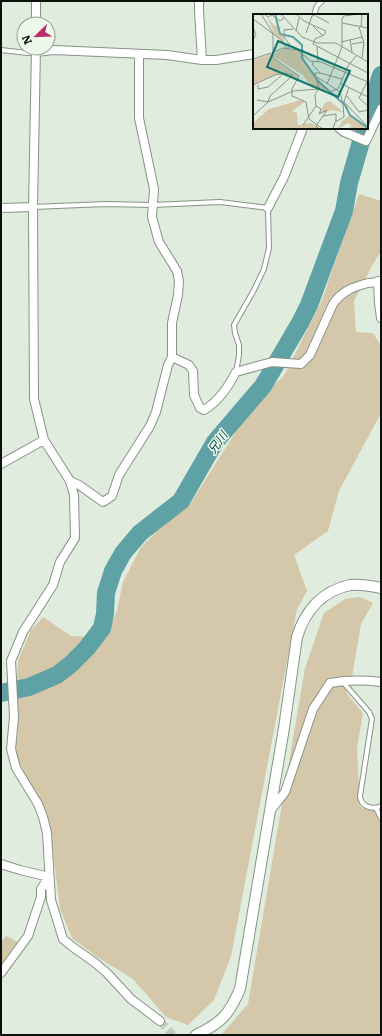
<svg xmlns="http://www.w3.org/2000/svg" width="382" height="1036" font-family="Literata,'Noto Sans JP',serif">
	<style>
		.green { fill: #d5c7a9 }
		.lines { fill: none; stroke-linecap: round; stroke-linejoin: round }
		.river { stroke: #5ea2a5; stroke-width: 18 }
		.minor-tunnel { stroke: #c0cbbf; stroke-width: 8; stroke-dasharray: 8 4; stroke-linecap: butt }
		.service-casing { stroke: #879386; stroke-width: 6 }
		.minor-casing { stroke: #879386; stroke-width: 10 }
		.tertiary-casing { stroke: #879386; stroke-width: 12 }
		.service { stroke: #fff; stroke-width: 4 }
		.minor { stroke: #fff; stroke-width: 8 }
		.tertiary { stroke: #fff; stroke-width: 10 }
		.labels { text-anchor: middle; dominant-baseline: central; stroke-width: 3; stroke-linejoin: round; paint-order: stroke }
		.water-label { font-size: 12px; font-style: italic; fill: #08494c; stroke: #edfaeb }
		.inset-river { fill: none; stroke: #5ea2a5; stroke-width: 2 }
		.inset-road { fill: none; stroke: #8c948a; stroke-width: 1 }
		.view { fill: #0f766e; fill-opacity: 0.15; stroke: #0f766e; stroke-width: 2 }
		.inset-edge { fill: none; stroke: #0d110d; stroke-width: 2 }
	</style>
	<rect width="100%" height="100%" fill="#e0ecde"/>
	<path class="green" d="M359 194 381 201V251L373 264 354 301 356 332 373 333 381 346V413L339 491 328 531 294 555 307 591 297 609 231 956 214 1000 188 1025 166 1017 133 979 97 957 72 938 60 909 50 826 24 773 15 750 18 734 16 696 18 661 31 630 43 617 71 636 106 638 117 610 123 582 141 547 165 524 190 504 249 411 285 374 322 300Z
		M360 597 373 603 361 624 352 677 346 693 363 713 357 748 359 787 358 802 362 808 374 809 381 823V1035H221L248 1004 305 668 324 613 345 599Z
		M6 936 18 942 1 965V942Z"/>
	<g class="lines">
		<path class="river" d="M367 119 381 75
			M1 693 29 687 57 675 71 664 87 648 102 628 105 614 106 593 113 571 123 553 140 533 181 501 215 442 263 386 300 323 309 305 344 211 349 183 365 128"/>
		<path class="minor-tunnel" d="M160 1021 173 1035"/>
		<defs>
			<path id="service" d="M314 15 317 6 322 1
				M1 50 28 53 36 52
				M33 207 106 204 152 205 220 202 268 208 269 248 264 269 254 290 234 325 235 333 239 345V355L236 372
				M342 681 369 712 372 719 360 796C361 807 372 810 381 806
				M376 808 381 818"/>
			<path id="minor" d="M199 1V11L202 60
				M36 24V1
				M36 48 33 207 34 399 44 440 70 481 74 495 75 538 60 562 53 585 23 632 11 661 14 717 11 749 16 768 38 804 43 817 47 833 51 900 63 939 74 948 94 962 107 973 131 999 160 1021
				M36 52 54 50 167 55 202 60H216L254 54
				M339 128 344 132 366 141 381 109
				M1 208 33 207
				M268 208 284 177 303 128
				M378 281 379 303 381 318
				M172 357 189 365 193 371 194 395 200 408 204 410C219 401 228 387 236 372L272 362 301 364 310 355 333 304C342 291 353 287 368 283 373 283 377 281 381 282
				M1 464 44 440
				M70 481 79 485 103 502 112 496 119 475 150 426 156 412 168 365 172 357V323L178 295 179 281 177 271 159 242 152 217 154 189 139 118V54
				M271 810 285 792 313 709 330 683C347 680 364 680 381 682
				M1 864 20 870 49 877
				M1 973 28 936 41 897V889L49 877"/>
			<path id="tertiary" d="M196 1035C221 1023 229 1015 240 989L284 728 297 637C305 611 322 591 350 585 360 584 371 586 381 588"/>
		</defs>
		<use href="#service" class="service-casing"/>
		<use href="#minor" class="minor-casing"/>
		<use href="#tertiary" class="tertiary-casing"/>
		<use href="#service" class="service"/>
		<use href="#minor" class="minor"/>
		<use href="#tertiary" class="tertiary"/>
	</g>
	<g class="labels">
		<g class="water-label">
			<text transform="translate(217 442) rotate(-54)">兄川</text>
		</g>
	</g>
	<g transform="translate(253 14)">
		<rect width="115" height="115" fill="#e0ecde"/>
		<path d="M14 3 21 11 28 13 26 18 31 23V29L22 21ZM30 35 44 36 52 41 50 46 73 76 71 78 65 73 59 74 50 61 21 43 22 39ZM18 40 20 45 45 62 44 65 30 58 0 71V46ZM48 86 52 88 39 97 44 99 45 111 58 109 69 115H0V109L16 95ZM77 87 90 98 78 96 66 100 72 89ZM96 102 102 105 115 115H94L99 112 95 109 85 115 89 107Z" fill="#d5c7a9"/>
		<path class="inset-river" d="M22 0 27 20 40 23 49 31V44L66 68 92 91 97 101 115 114"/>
		<path class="inset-road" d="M8 0 20 19V44L46 62 39 75V82L53 88 56 105 70 115M11 0 15 3 19 1 27 7 31 4M28 0 49 23 64 29H83L115 48M43 0 51 7 73 17 71 21 62 25 60 30 115 59M63 2 76 9M92 2 105 0M0 5 27 25 34 34M89 9 115 14M60 12 70 22M0 13 3 21 0 26M106 13 111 29 109 44M108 13 109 0M43 17 46 4M53 19 59 2 64 0M97 25 99 38M88 28 109 23M99 30 111 28M89 32V5L92 0M64 33 65 47M35 35 37 31 31 23V16L40 15M21 38 30 34 45 36 57 47 68 48 115 68M0 45 18 39M61 48 59 50 67 59 89 65M64 63 87 78 89 86 115 113M114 68 106 84 115 92M87 69 115 83M74 70 89 33M0 71 22 61 31 59 40 61M5 71V75L15 73 30 60M66 75 62 59H67M79 81 76 78 85 75 95 52 103 42M94 82 106 98 115 96M4 86 15 88 17 82 40 61M63 92 68 95 66 100 74 96 70 102 83 100V107M0 102 15 88 40 77 66 75M50 111 63 92 62 80 66 75M65 114 63 112 70 102M80 115 82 108 91 103 90 91 96 73"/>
		<path class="view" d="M25 27 97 57 85 83 14 53Z"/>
		<rect width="115" height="115" class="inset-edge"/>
	</g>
	<rect width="382" height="1036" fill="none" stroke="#0d110d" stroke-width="4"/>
	<g transform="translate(36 36) rotate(247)"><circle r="19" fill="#edfaeb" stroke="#939d92"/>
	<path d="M0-3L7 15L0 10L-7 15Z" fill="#b92f69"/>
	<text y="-6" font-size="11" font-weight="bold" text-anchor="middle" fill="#0d110d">N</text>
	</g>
</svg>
